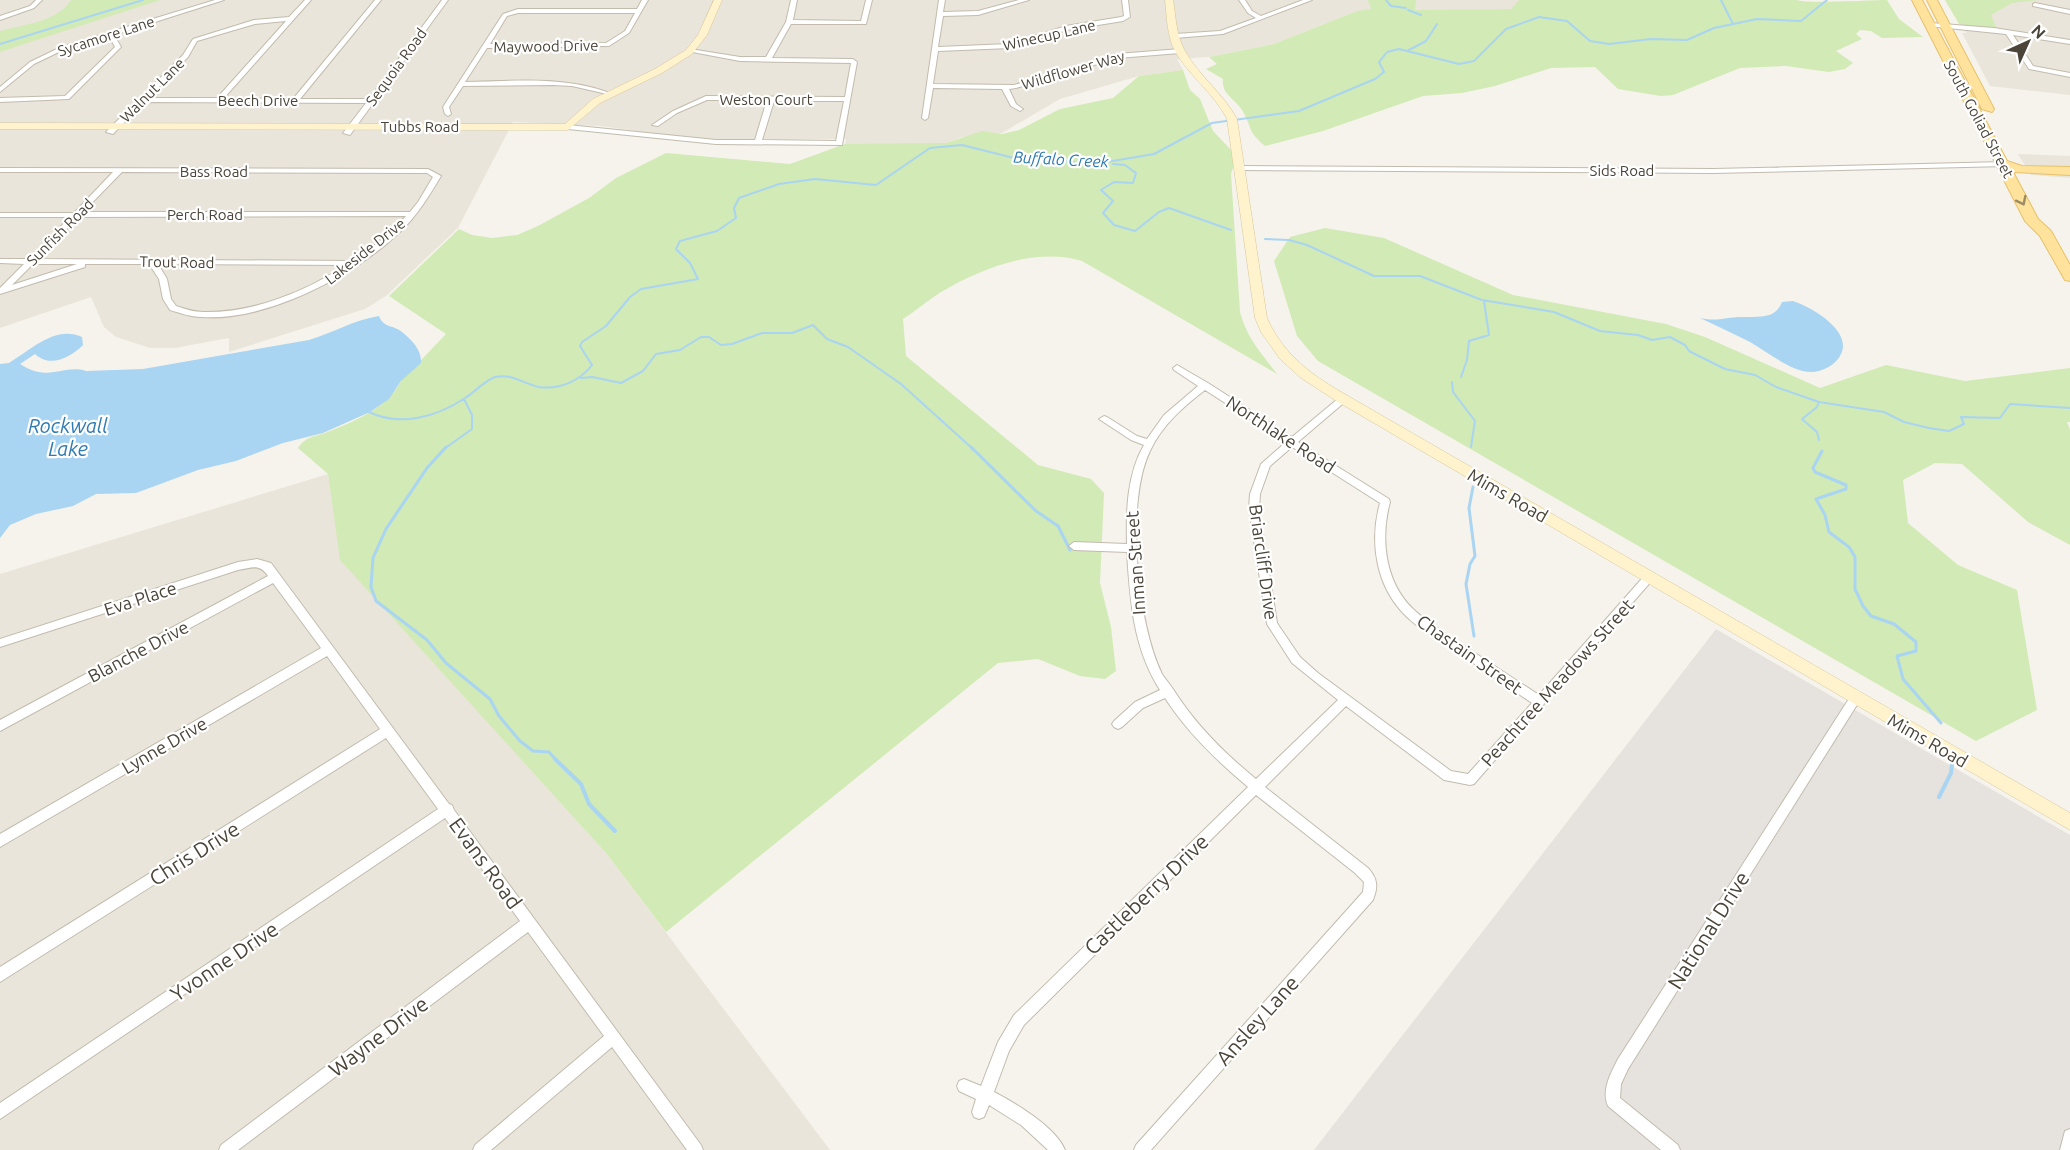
<svg xmlns="http://www.w3.org/2000/svg" width="2070" height="1150" font-family="Ubuntu,sans-serif">
	<style>
		.residential { fill: #eae5da }
		.industrial { fill: #e6e2dd }
		.green { fill: #d2eab5 }
		.water { fill: #a9d4f2 }
		.lines { fill: none; stroke-linecap: round; stroke-linejoin: round }
		.stream-far2 { stroke: #a9d4f2; stroke-width: 2 }
		.stream-far1 { stroke: #a9d4f2; stroke-width: 3 }
		.stream { stroke: #a9d4f2; stroke-width: 4 }
		.street-casing { stroke: #c2bbae; stroke-width: 2 }
		.secondary-casing { stroke: #d6c79b; stroke-width: 1 }
		.primary-casing { stroke: #e6c16a; stroke-width: 2 }
		.street { fill: #fff; fill-rule: evenodd }
		.secondary { fill: #fff3cd; fill-rule: evenodd }
		.primary { fill: #ffe39c; fill-rule: evenodd }
		.oneway { stroke: #9c8c66 }
		.labels { text-anchor: middle; dominant-baseline: central; stroke-width: 4.5; stroke-linejoin: round; paint-order: stroke }
		.far-street-label { font-size: 15px; fill: #4b4439; stroke: #fff }
		.far-water-label { font-size: 16px; font-style: italic; fill: #2e7ab2; stroke: #fff }
		.street-label { font-size: 18px; fill: #4b4439; stroke: #fff }
		.water-label { font-size: 20px; font-style: italic; fill: #2e7ab2; stroke: #fff }
		.near-street-label { font-size: 21px; fill: #4b4439; stroke: #fff }
	</style>
	<rect width="100%" height="100%" fill="#f6f3ec"/>
	<path class="residential" d="M0 0H1557L1562 9 1357 11 1274 44 1209 57 1177 59 1183 70 1139 76 1060 99 1002 133 962 137 946 143 926 145 845 144 846 139H713L671 136 601 126 513 122 458 228 386 296 365 309 229 352V338L175 348H150L116 337 104 327 91 297 0 328Z
		M1947 0H2070V95L1990 86 1962 33H1966Z
		M2018 154 2070 156V178L2031 175Z
		M328 474 341 560 606 853 830 1150H0V574Z"/>
	<path class="industrial" d="M1716 629 2070 835V1150H1314Z"/>
	<path class="green" d="M71 0H160L0 52V31C23 25 59 21 71 0Z
		M1368 0H1416L1415 10 1511 9 1519 0H1797C1806 4 1871 0 1887 0L1899 19 1923 37 1882 38 1871 31 1860 30 1856 34 1862 39 1836 51 1853 63 1845 69 1829 72 1786 66 1740 68 1673 95 1661 96 1618 89 1595 67 1551 68 1495 86 1462 93 1423 96 1323 131 1265 146C1246 130 1253 128 1242 110 1235 99 1221 94 1223 79L1206 69 1217 64 1209 57 1274 44 1357 11 1371 9Z
		M1945 0H2039L2012 3 1991 15 1997 29 1959 24Z
		M1183 70 1190 90 1200 99 1213 131 1233 152 1234 164 1231 174 1240 312C1246 337 1262 354 1277 374L1082 261C1036 247 981 268 941 292 928 300 916 311 903 319L906 356 1038 465 1091 479 1104 493 1100 583 1111 627 1116 671 1105 679 1080 676 1038 659 998 663 666 932 606 853 340 560 328 474 298 448C306 437 312 437 325 433 351 423 388 408 401 381L446 334 389 296 459 229 472 235 492 238 517 235 538 226 589 198 616 178 666 153 790 164 845 144 946 143 982 131 1002 134 1019 130 1060 109 1113 98 1139 76Z
		M1325 228 1384 238 1513 295 1666 324 1705 337 1820 388 1886 365 1965 381 2070 368V422H2067L2070 430V545L2028 522 1962 464 1935 463 1903 480 1908 523 1958 565 2017 590 2037 710 1976 741 1318 361 1297 336 1274 261 1290 237Z"/>
	<path class="water" d="M1793 301C1815 308 1864 338 1833 364 1828 368 1819 372 1812 372 1791 372 1768 352 1750 342 1734 334 1717 326 1700 318 1718 322 1725 317 1742 317 1758 316 1775 320 1782 302Z
		M379 316C383 328 394 325 402 332 411 339 422 350 421 363L401 381 389 399 370 412 323 433 283 443 236 461 198 470 136 493 96 494 73 506 36 514 10 525 0 538V364L9 363C31 350 55 325 82 337L83 345C70 358 50 368 35 354L20 364C49 383 63 364 86 371L143 369 309 340C333 333 353 320 379 316Z"/>
	<g class="lines">
		<path class="stream-far2" d="M1386 0 1391 6 1406 8
			M1721 0 1733 24
			M1408 10 1421 15
			M0 44 143 0
			M1407 51 1426 41 1437 24
			M1113 164 1125 165 1136 173 1133 183 1114 182 1101 190 1113 201 1103 213 1114 225 1135 231 1159 212 1169 208 1231 230
			M1265 239 1289 240 1307 245 1374 276H1420L1482 300 1554 312 1600 331 1638 335 1652 340 1670 337 1685 345 1689 351 1725 369 1755 375 1776 387 1819 402 1884 412 1904 422 1929 428 1949 431 1964 424 1961 417 2000 418 2010 404 2070 408
			M1461 377 1467 360 1469 341 1489 335 1484 301
			M581 378 592 377 621 383 643 371 656 354 680 350 701 337H709L721 345 732 344 762 333H792L813 325 827 339 848 347 901 384 973 449
			M1452 382 1453 392 1475 421 1471 447
			M1819 402 1817 407 1802 419 1817 432 1819 440
			M369 412C400 427 437 417 465 398 475 392 484 381 495 377 511 373 524 384 539 387 559 390 580 381 592 365L580 346 582 342 606 326 630 297 641 289 698 279 690 263 676 249 680 241 717 231 736 218 734 208 739 198 779 184 815 179 876 185 930 148 962 145 1022 160 1039 157 1089 165 1154 154 1212 123 1299 111 1375 79 1384 72 1379 62 1387 52 1399 49 1459 64 1474 61 1506 29 1539 17 1567 21 1590 41 1609 44 1651 39 1687 40 1714 28 1757 19 1801 21 1827 0
			M444 449 472 429V415L464 399"/>
		<path class="stream-far1" d="M446 447 427 468 386 529 373 558 371 587 376 601 427 640 446 663 490 699 499 716 520 741 533 751 549 752 556 760
			M971 447 1036 511 1058 526 1070 550
			M1822 451 1813 468 1815 472 1846 485V489L1816 499 1825 515 1829 532 1849 547 1855 557V589L1863 606 1871 616 1894 624 1916 642V651L1897 656 1903 679 1941 723
			M1473 487 1469 508 1475 556 1470 564 1466 584 1474 636"/>
		<path class="stream" d="M555 759 581 784 589 804 615 831
			M1939 797 1951 773 1952 764"/>
		<defs>
			<path id="street" d="M36 0H42L34 8 0 20V16L30 6Z
				M215 0H224L114 35 121 47 69 99 0 102V98L65 96 115 47 109 36 65 49 34 64 0 92V87L30 62 61 47Z
				M305 0H311L224 98 293 99 375 0H381L300 99H369L442 0H448L350 135 343 133 366 103 144 102 113 134 106 132 183 55 193 39 254 20 289 17ZM286 21 217 98H148L188 57 197 41 255 24Z
				M642 0H648L629 33 609 46 487 48 465 82C514 81 561 76 607 92V94L572 86 553 85 463 86 449 107 451 114 448 116 445 114 443 107 503 14 518 9H637ZM518 13H635L625 31 606 43 490 44 507 16Z
				M791 0H797L793 20 861 21 866 0H872L866 24H791L772 58 853 59 857 62 842 145 716 144 568 129 564 127 568 125 716 140H755L767 100H707L677 113 658 126 652 125 673 111 706 96 845 97 851 63 740 61 687 51 690 49 740 57H766L786 22ZM774 101H844L836 141 762 140Z
				M939 0H945L943 12 978 11 1019 0H1029L978 15 943 16 938 47 1009 44 1066 26 1121 17 1124 16 1122 0H1128L1130 17 1123 21 1067 30 1010 48 938 51 933 84 1014 85 1117 54 1180 49 1183 51 1180 53 1118 58 1016 88 1009 89 1016 104 1023 109 1020 111 1011 106 1002 89 933 88 928 118 925 120 922 118Z
				M1239 0H1245L1252 11 1261 16 1303 0H1312L1223 34 1175 38 1172 36 1175 34 1220 31 1256 18 1248 13Z
				M2035 3 2070 10V14L2033 6V4Z
				M1930 23 1994 28 2070 40V44L2013 35 2033 66 2070 73V77L2029 69 2006 34 1928 26V24Z
				M2004 162H2007V166L1713 173 1240 170 1236 168 1240 166 1713 169Z
				M0 168 428 169 441 176C429 196 417 216 400 232 355 275 266 322 201 317 191 317 180 313 170 310L163 299 159 279 149 264H85V267L0 294V288L24 264 0 263V259H29L70 217H0V213H74L113 172H0ZM122 172 427 173 433 177 418 202 410 212H83ZM406 216C390 234 372 248 353 261L38 259 78 217ZM33 264H77L12 285ZM158 264 346 265C305 292 253 313 204 312 194 312 185 309 176 306L171 299 167 279Z
				M1177 365 1208 383 1292 437 1340 397H1346L1348 399 1346 401 1298 442 1389 499 1390 502C1380 539 1385 582 1413 609 1429 624 1448 635 1466 647 1490 663 1514 679 1539 695L1646 574H1654L1655 577 1474 784 1470 785 1444 780 1346 706 1265 787 1368 868C1378 879 1378 887 1373 900L1151 1150H1134L1136 1145 1363 892 1364 882 1355 873 1256 795 1024 1025 1009 1051 994 1092C1015 1103 1056 1127 1065 1150H1048L1021 1125 989 1105 984 1117 979 1119 974 1117 972 1112 976 1099 959 1091 957 1086 959 1081 964 1079 981 1086 998 1042 1014 1015 1248 787C1217 761 1187 732 1165 698L1143 708 1122 727 1118 729 1114 727 1112 724 1114 721 1135 702 1160 690C1133 648 1130 600 1127 552L1074 550 1069 546 1074 542 1127 544C1126 511 1127 474 1144 445L1131 440 1099 419 1104 416 1107 417 1137 436 1147 439 1164 415 1198 386 1174 370 1173 368ZM1205 390 1286 442 1261 464 1250 494 1249 509 1267 624 1292 663 1338 700 1256 779C1224 753 1195 724 1173 689 1170 684 1165 679 1162 674 1137 623 1125 502 1150 451 1162 425 1183 407 1205 390ZM1292 447 1380 503C1369 542 1376 587 1406 616 1421 631 1441 641 1459 653 1483 670 1507 686 1532 703L1468 774 1451 771 1318 673 1300 657 1277 623 1259 509 1260 494 1270 466Z
				M257 559 271 563 449 804 452 805 454 810 701 1145 703 1150H687L612 1047 491 1150H473L475 1145 604 1036 528 932 238 1150H219L221 1145 520 921 445 818 0 1119V1103L438 809 386 738 0 982V967L380 729 327 656 0 847V834L321 648 273 583 0 731V720L268 576C259 563 252 568 238 570L0 647V639L238 562Z
				M1856 692 1860 694 1862 697 1860 700 1628 1069 1621 1084 1620 1098 1678 1145 1680 1150H1661L1608 1106C1601 1090 1611 1073 1618 1059L1852 694Z
				M2070 1129V1150H2060L2065 1131Z"/>
			<path id="secondary" d="M714 0H722L707 35 692 54 662 73 600 103 568 130 0 129V123L565 124 593 99 655 69 686 50 698 35Z
				M1165 0H1173C1176 17 1176 36 1185 51 1199 76 1223 93 1237 119L1267 318C1284 356 1313 376 1348 396L2070 813V830L1338 402 1301 378 1280 359 1261 332 1255 318 1227 119C1214 93 1189 76 1175 51 1167 36 1167 17 1165 0Z"/>
			<path id="primary" d="M1912 0H1922L2007 161 2022 166 2070 167V175L2013 172 2038 219 2051 231 2070 265V281L2065 280 2040 236 2025 221Z
				M1927 0H1937L1994 109 1992 112 1982 109Z"/>
		</defs>
		<use href="#street" class="street-casing"/>
		<use href="#secondary" class="secondary-casing"/>
		<use href="#primary" class="primary-casing"/>
		<use href="#street" class="street"/>
		<use href="#secondary" class="secondary"/>
		<use href="#primary" class="primary"/>
	</g>
	<defs><path id="oneway-chevron" d="M-2-3.5L2.5 0L-2 3.5" fill="none" stroke-width="1.6" stroke-linecap="round" stroke-linejoin="round" transform="scale(1.5)"/></defs>
	<use class="oneway" href="#oneway-chevron" transform="translate(2022 201) rotate(63)"/>
	<g class="labels">
		<g class="far-street-label">
			<text transform="translate(1049 35) rotate(-13)">Winecup Lane</text>
			<text transform="translate(106 36) rotate(-18)">Sycamore Lane</text>
			<text transform="translate(546 46) rotate(-1)">Maywood Drive</text>
			<text transform="translate(396 67) rotate(-54)">Sequoia Road</text>
			<text transform="translate(1073 70) rotate(-16)">Wildflower Way</text>
			<text transform="translate(152 90) rotate(-45)">Walnut Lane</text>
			<text x="766" y="99">Weston Court</text>
			<text x="258" y="100">Beech Drive</text>
			<text transform="translate(1979 119) rotate(62)">South Goliad Street</text>
			<text x="420" y="126">Tubbs Road</text>
			<text x="1622" y="170">Sids Road</text>
			<text x="214" y="171">Bass Road</text>
			<text x="205" y="214">Perch Road</text>
			<text transform="translate(60 232) rotate(-45)">Sunfish Road</text>
			<text transform="translate(365 251) rotate(-38)">Lakeside Drive</text>
			<text transform="translate(177 262) rotate(1)">Trout Road</text>
		</g>
		<g class="far-water-label">
			<text transform="translate(1061 159) rotate(3)">Buffalo Creek</text>
		</g>
		<g class="street-label">
			<text transform="translate(1281 434) rotate(33)">Northlake Road</text>
			<text transform="translate(1508 495) rotate(30)">Mims Road</text>
			<text transform="translate(1264 562) rotate(82)">Briarcliff Drive</text>
			<text transform="translate(1135 563) rotate(-94)">Inman Street</text>
			<text transform="translate(140 598) rotate(-18)">Eva Place</text>
			<text transform="translate(138 651) rotate(-28)">Blanche Drive</text>
			<text transform="translate(1470 654) rotate(35)">Chastain Street</text>
			<text transform="translate(1557 682) rotate(-48)">Peachtree Meadows Street</text>
			<text transform="translate(1928 740) rotate(30)">Mims Road</text>
			<text transform="translate(164 745) rotate(-30)">Lynne Drive</text>
		</g>
		<g class="water-label">
			<text x="68" y="425">Rockwall<tspan x="68" dy="23">Lake</tspan></text>
		</g>
		<g class="near-street-label">
			<text transform="translate(194 853) rotate(-32)">Chris Drive</text>
			<text transform="translate(486 863) rotate(54)">Evans Road</text>
			<text transform="translate(1146 894) rotate(-44)">Castleberry Drive</text>
			<text transform="translate(1708 930) rotate(-58)">National Drive</text>
			<text transform="translate(224 961) rotate(-34)">Yvonne Drive</text>
			<text transform="translate(1257 1020) rotate(-48)">Ansley Lane</text>
			<text transform="translate(378 1036) rotate(-37)">Wayne Drive</text>
		</g>
	</g>
	<g transform="translate(2028 42) rotate(45)" stroke="#ffffff" stroke-width="4.5" paint-order="stroke">
	<path d="M0-4.5L10 22L0 15L-10 22Z" fill="#4b4439"/>
	<text y="-9" font-size="16" font-weight="bold" text-anchor="middle" fill="#4b4439">N</text>
	</g>
</svg>
